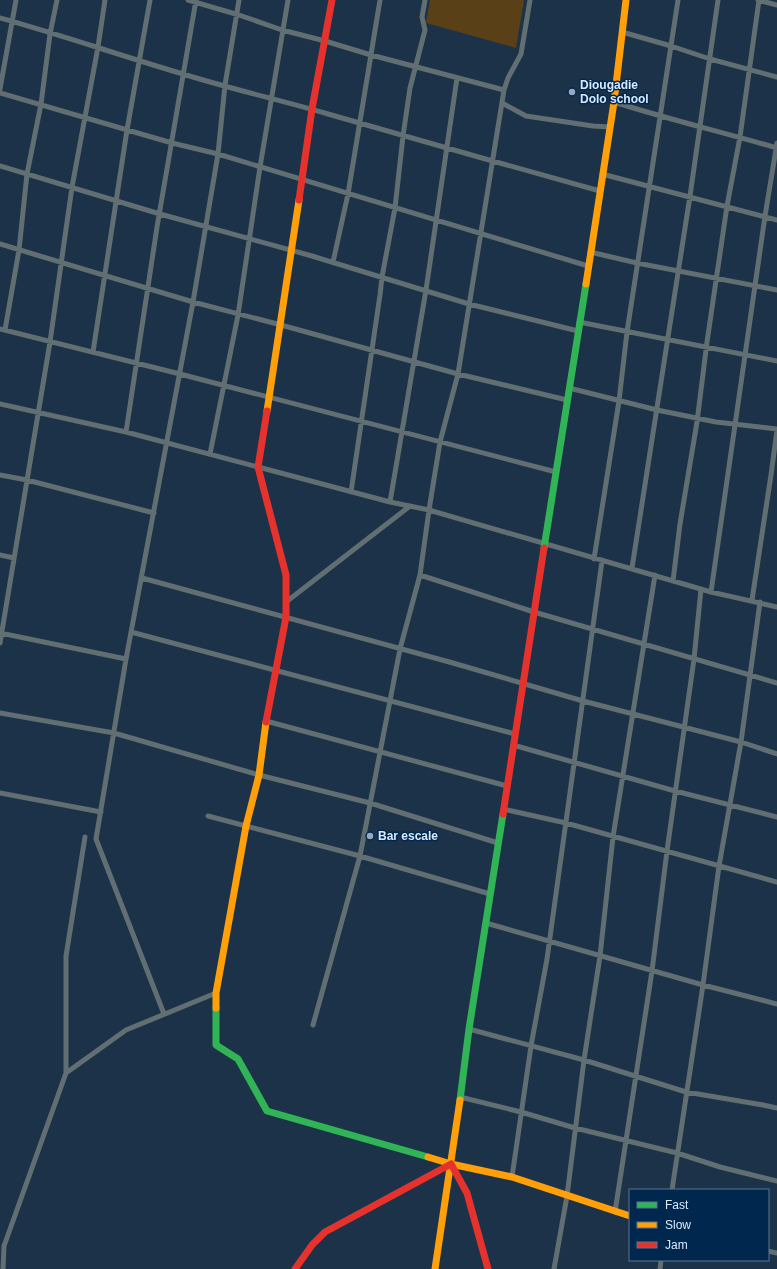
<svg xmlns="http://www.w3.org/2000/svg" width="777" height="1269" font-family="Arial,sans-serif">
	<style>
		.garden { fill: #5a4017 }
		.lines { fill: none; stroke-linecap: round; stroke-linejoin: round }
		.street { stroke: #626f72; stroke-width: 5 }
		.fast { stroke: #30b455; stroke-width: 7 }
		.slow { stroke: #ff9f0a; stroke-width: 7 }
		.jam { stroke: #e5322d; stroke-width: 7 }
		.poi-dot { fill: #96a9bf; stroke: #00284f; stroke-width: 1.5 }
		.labels { text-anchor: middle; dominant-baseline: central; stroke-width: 3; stroke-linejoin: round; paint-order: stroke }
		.poi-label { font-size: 12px; font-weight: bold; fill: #d8e9fe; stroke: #00284f; text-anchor: start }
	</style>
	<rect width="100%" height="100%" fill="#1c3249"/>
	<path class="garden" d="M430 0H524L516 48 426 23Z"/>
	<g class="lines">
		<path class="street" d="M188 0 239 15 282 30 325 41 371 55 504 90
			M758 0 777 5
			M0 18C61 35 122 56 183 74 231 89 280 100 328 114 419 140 509 166 600 191
			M622 32 671 46 710 59 777 77
			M0 89 16 0
			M0 93 172 143 218 154 588 266
			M614 102C667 119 722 132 777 148
			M502 103 526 116 593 126 610 127
			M0 166 160 214 312 256 469 304 578 331
			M602 174 777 220
			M0 244 193 302 281 325 458 374 567 400
			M590 252 637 263 777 290
			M333 262 348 194 380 0
			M579 322 777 361
			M0 329 180 374 556 472
			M5 330 19 250 27 174 41 104 50 34 57 0
			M93 352 127 130 150 0
			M569 388 657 410 716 422 777 429
			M0 404 126 432 157 227 196 0
			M126 432 390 502 429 510 711 592 777 607
			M210 454 238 315 260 167 288 0
			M0 475 27 480 154 513
			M351 492 380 295 382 277 395 208 403 136 410 88 425 30 422 17 425 0
			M390 502 426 290 457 78
			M0 555 14 558
			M594 559 619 401 627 332 678 0
			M632 568 690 196 718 0
			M420 575 534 612 777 683
			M142 578 453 663 583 701 741 742 777 754
			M673 581 680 524 697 422 707 342 727 206 740 137 759 0
			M711 592 765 216 777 143
			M752 600 771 475 777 430
			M286 602 410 506
			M131 632 515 734
			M0 633 126 659
			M0 643 50 342 72 187 98 47 105 0
			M0 713 114 733 259 775 370 803 498 843
			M266 721 507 786
			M513 745 675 791 777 817
			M0 793 101 812
			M503 809 566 823 777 882
			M208 816 360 856 490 894
			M486 923 703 985 777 1004
			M164 1014 96 839 126 659 193 302 218 154 225 85 239 0
			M313 1025 360 856 400 649 420 575 429 510 440 442 458 374 504 90 508 78 521 54 530 0
			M469 1029 584 1060 686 1092 763 1105 777 1108
			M66 1073V956L85 837
			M460 1097 521 1112 575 1128 677 1153 720 1167 777 1181
			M512 1177 531 1046 547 959 602 561
			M672 1190 703 985 719 866 741 742 760 602
			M615 1212 652 971 667 851 694 659 701 589
			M768 1251 777 1253
			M3 1269 4 1246 66 1073 126 1030 216 993
			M554 1269 567 1196 584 1060 600 956 613 837 655 575
			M660 1269 661 1260"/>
		<path class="fast" d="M544 548 586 284
			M216 1008V1045L238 1059 267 1111 428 1157
			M460 1100 469 1029 503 814"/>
		<path class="slow" d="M586 284 614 102 626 0
			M267 411 299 200
			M216 1008V993L246 826 259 775 266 722
			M428 1157 451 1164 512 1177 630 1216
			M435 1269 460 1100"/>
		<path class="jam" d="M299 200 312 109 332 0
			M266 722 286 617V575L258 467 267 411
			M503 814 544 548
			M451 1164 467 1193 488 1269
			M295 1269 312 1245 325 1232 451 1164"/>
	</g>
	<g class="poi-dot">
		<circle cx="572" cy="92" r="4"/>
		<circle cx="370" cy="836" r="4"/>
	</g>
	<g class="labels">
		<g class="poi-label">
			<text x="580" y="85">Diougadie<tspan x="580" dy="14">Dolo school</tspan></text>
			<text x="378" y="836">Bar escale</text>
		</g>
	</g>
	<rect x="629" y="1189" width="140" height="72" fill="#00284f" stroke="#567595"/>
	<rect x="637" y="1202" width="20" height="6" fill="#30b455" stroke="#567595"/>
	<text x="665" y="1209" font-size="12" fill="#d8e9fe">Fast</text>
	<rect x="637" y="1222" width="20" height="6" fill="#ff9f0a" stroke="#567595"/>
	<text x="665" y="1229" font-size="12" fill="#d8e9fe">Slow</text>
	<rect x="637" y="1242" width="20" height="6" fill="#e5322d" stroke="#567595"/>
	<text x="665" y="1249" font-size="12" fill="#d8e9fe">Jam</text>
</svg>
